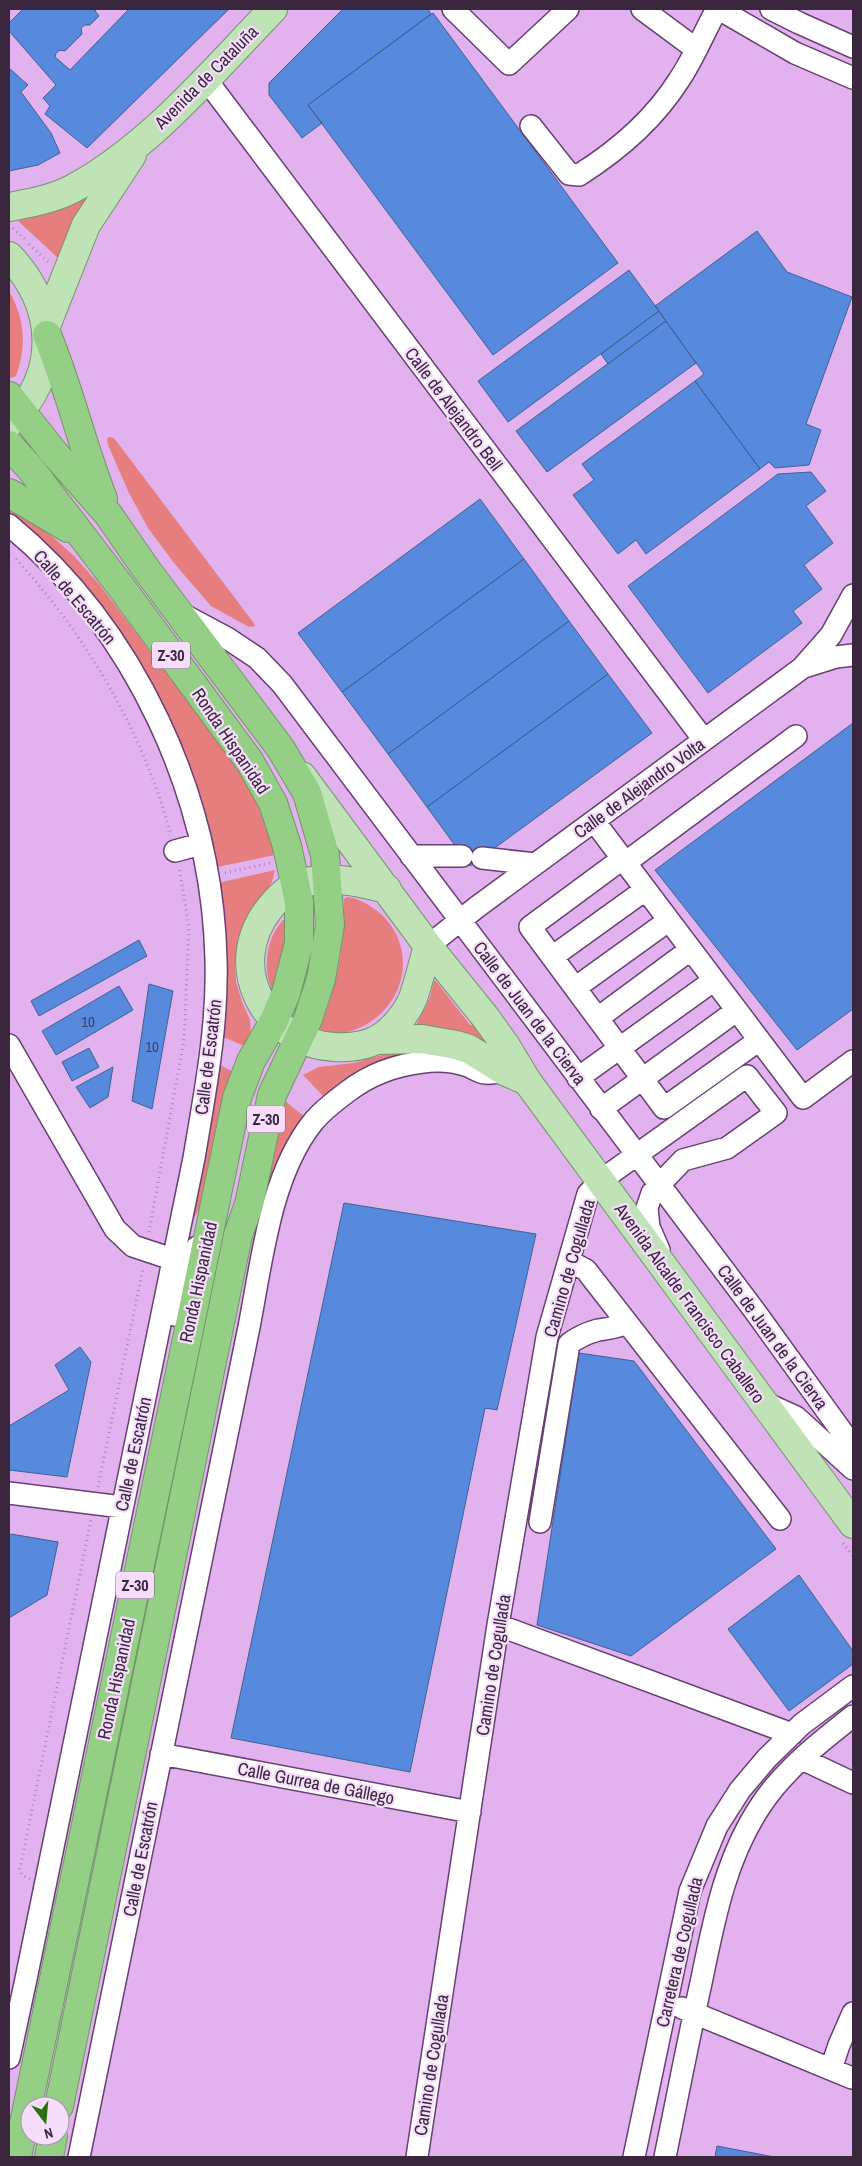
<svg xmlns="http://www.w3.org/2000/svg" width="862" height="2166" font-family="'Archivo Narrow',sans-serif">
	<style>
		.green { fill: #e67d7f }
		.building { fill: #578adc; stroke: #3e6097 }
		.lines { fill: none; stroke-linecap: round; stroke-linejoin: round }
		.minor-casing { stroke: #693f74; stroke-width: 24 }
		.major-casing { stroke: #74946c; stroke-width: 30 }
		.highway-casing { stroke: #74946c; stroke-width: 30 }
		.path { stroke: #ab85b5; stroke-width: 3; stroke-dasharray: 1 4; stroke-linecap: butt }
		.minor { stroke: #fff; stroke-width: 21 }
		.major { stroke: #bfe2b6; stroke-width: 28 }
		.highway { stroke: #94cf85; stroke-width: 28 }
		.labels { text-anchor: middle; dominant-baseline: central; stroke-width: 4.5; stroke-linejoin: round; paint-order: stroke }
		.number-label { font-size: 15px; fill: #414066 }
		.shield { fill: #f5ddfb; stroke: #725e77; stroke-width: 1 }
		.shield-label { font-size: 16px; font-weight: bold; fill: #3a273e }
		.street-label { font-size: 18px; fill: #3a273e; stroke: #f5ddfb }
	</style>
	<rect width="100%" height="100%" fill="#e2b2ee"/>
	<path class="green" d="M85 196 90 200 58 258 18 221 53 212Z
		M9 291C25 319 27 346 16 376L11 378 9 376Z
		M109 437 114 438 253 622 255 626 249 627 211 606 174 563 148 528 129 493 108 445 107 439Z
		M9 508 46 531 74 556 99 584 229 756 245 781 258 806 275 855 217 867C207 829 198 791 184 754 163 698 130 648 94 600 70 568 44 536 9 515Z
		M275 870 272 882 244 924 237 945 235 963 236 982 242 1002 250 1020 251 1037 247 1047 223 1037C224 985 228 934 218 883Z
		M347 897C359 898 371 906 381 914 419 950 405 1008 359 1028 348 1033 332 1036 321 1032L320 1028C337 986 345 944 344 899Z
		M283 920H286V945L274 995C262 971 265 940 283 920Z
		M434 981H436L470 1025 482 1027 496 1047 417 1028 416 1025 430 997Z
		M421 1051 325 1098 303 1075 319 1067 354 1063 393 1052Z
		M220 1065 235 1073 206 1197 194 1218 192 1217Z
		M285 1101 305 1117 260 1226 257 1225Z"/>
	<path class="building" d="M23 9H97L95 11 99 16 90 25H85L81 28 82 34 65 51 60 50 56 53 55 57 70 70 129 9H229L87 148 45 114 50 106 43 98 56 85 9 31V23Z
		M343 9H428L431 14 308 105 322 123 302 138 269 95V83Z
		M433 13 618 263 493 355 308 105Z
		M9 68 28 85 21 92 51 133 60 153 38 165 9 171Z
		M757 231 787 272 852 297 806 424 821 430 809 465 775 468 769 462 760 469 695 381 704 374 655 306Z
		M629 270 659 311 508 422 478 381Z
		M659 311 666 321 608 364 601 354Z
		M666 321 696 363 547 472 516 431Z
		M695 381 760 469 646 554 636 540 618 554 573 495 594 480 582 464Z
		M811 472 826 491 806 506 833 543 804 565 822 589 793 611 802 623 708 693 628 586 778 474Z
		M480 499 524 559 342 692 298 633Z
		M524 559 569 621 388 754 342 692Z
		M569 621 608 674 427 807 388 754Z
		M608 674 652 733 470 866 427 807Z
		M853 723V1009L797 1050 655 870Z
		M139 940 147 956 39 1016 31 1001Z
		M149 984 173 991 152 1109 132 1101Z
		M119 986 133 1010 56 1055 42 1031Z
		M89 1048 99 1067 72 1081 62 1062Z
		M113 1067 108 1097 90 1108 76 1087Z
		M344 1203 536 1234 497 1410 485 1408 410 1772 231 1738Z
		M80 1347 91 1362 67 1477 9 1470V1426L69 1390 55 1365Z
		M579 1353 634 1361 776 1549 631 1656 537 1625Z
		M11 1534 58 1542 47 1595 9 1618V1536Z
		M799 1575 853 1651V1664L789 1711 728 1629Z
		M717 2146 774 2157H715Z"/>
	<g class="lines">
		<defs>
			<path id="minor" d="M453 9 509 64 568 9
				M642 9 696 49
				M719 9 795 53 853 78
				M771 9 799 23 853 47
				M205 78 704 740
				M531 126 569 174 579 175C617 151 655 118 679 80 694 58 704 32 717 9
				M9 525C135 629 212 796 216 959 218 1027 205 1092 194 1158L26 1979 9 2058
				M184 615 227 638 257 658 282 684 754 1310 853 1447
				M804 667 836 657 853 655
				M594 821 803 1098 853 1061
				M175 851 201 844
				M411 856H462
				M482 858 535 864
				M622 859 530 927 664 1108 758 1041
				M625 863 796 736
				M428 946 477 907 802 668 831 635 853 595
				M552 957 645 890
				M575 988 668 921
				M598 1018 690 950
				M9 1045 115 1229 133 1246 172 1259
				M578 1078 713 981
				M601 1109 736 1011
				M569 1261 586 1270 780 1519
				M175 1315 181 1288 197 1247
				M763 1402 796 1417 853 1469
				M9 1493 122 1507
				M540 1522 569 1344C578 1337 587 1333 598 1330 609 1328 617 1328 626 1323
				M498 1625 792 1734
				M161 1754 470 1812
				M802 1759 853 1783
				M682 2008 852 2078
				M831 2069 839 2045 853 2013
				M79 2157 249 1327C262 1261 270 1176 313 1122 322 1111 335 1101 347 1092 369 1075 396 1065 423 1062 439 1060 453 1061 468 1066 473 1068 480 1073 485 1073 491 1074 498 1072 504 1071
				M417 2157 498 1625 547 1337 588 1194 600 1181 747 1076 776 1113 727 1148 683 1160 658 1186 652 1193 647 1208 649 1227 659 1250
				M634 2157 690 1891 717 1826 740 1790 767 1758 802 1724 853 1686
				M665 2157C677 2099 688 2041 701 1983 714 1920 725 1859 761 1805 785 1769 820 1742 853 1716"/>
			<path id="major" d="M9 207C30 203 54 199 74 188 150 147 213 71 273 9
				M9 256C57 306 61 374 9 423
				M46 326 86 225 132 155
				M302 776 428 946 486 1018 506 1046 527 1081 853 1524
				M387 889C359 882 326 874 297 885 286 889 276 900 269 909 224 966 265 1044 335 1047 347 1048 365 1046 376 1040 391 1033 407 1013 413 998 419 981 423 963 428 946
				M376 1040 422 1039 456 1045 469 1049 504 1071 527 1081"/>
			<path id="highway" d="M47 335C69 388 82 445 103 499
				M9 396 55 454 108 514 146 569 281 749 307 793 325 855 330 925 321 979 308 1019 272 1095 249 1204 238 1235 59 2106
				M9 445 30 468 121 587 200 694 250 762 273 803 287 846 299 902V943L286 993 274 1021 251 1061 237 1098 17 2157
				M9 493 68 528
				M49 2157 53 2136"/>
		</defs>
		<use href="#minor" class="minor-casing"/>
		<use href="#major" class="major-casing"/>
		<use href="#highway" class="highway-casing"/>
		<path class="path" d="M13 228 25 239
			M29 244 48 262
			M16 559C88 638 143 732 171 835
			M225 873 270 863
			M149 1232 184 1040 189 927 179 867
			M98 1487 143 1268
			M843 1543 853 1556
			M30 1879 22 1875 20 1869 91 1520"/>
		<use href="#minor" class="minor"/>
		<use href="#major" class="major"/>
		<use href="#highway" class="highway"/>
	</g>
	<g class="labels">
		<g class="number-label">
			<text x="88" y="1021">10</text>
			<text x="152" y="1046">10</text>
		</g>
		<g class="shield">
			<rect x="152" y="641.5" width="38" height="27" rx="4"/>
			<rect x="247" y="1105.5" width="38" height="27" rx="4"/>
			<rect x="116" y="1571.5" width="38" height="27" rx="4"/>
		</g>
		<g class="shield-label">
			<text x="171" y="655">Z-30</text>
			<text x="266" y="1119">Z-30</text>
			<text x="135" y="1585">Z-30</text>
		</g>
		<g class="street-label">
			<text transform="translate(206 77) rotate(-45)">Avenida de Cataluña</text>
			<text transform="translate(454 409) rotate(53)">Calle de Alejandro Bell</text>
			<text transform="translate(75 597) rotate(50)">Calle de Escatrón</text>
			<text transform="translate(231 741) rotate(56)">Ronda Hispanidad</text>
			<text transform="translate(639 788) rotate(-36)">Calle de Alejandro Volta</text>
			<text transform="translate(530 1013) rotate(53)">Calle de Juan de la Cierva</text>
			<text transform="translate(208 1057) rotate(-83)">Calle de Escatrón</text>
			<text transform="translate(569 1268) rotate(-74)">Camino de Cogullada</text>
			<text transform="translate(198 1282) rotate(-78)">Ronda Hispanidad</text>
			<text transform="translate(690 1303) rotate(54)">Avenida Alcalde Francisco Caballero</text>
			<text transform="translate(773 1337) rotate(54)">Calle de Juan de la Cierva</text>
			<text transform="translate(133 1454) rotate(-78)">Calle de Escatrón</text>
			<text transform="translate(493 1665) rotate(-81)">Camino de Cogullada</text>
			<text transform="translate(116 1679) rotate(-78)">Ronda Hispanidad</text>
			<text transform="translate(316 1783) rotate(11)">Calle Gurrea de Gállego</text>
			<text transform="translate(140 1859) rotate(-79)">Calle de Escatrón</text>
			<text transform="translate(679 1952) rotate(-77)">Carretera de Cogullada</text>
			<text transform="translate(431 2065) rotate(-81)">Camino de Cogullada</text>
		</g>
	</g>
	<rect width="862" height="2166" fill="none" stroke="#3a273e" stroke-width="20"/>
	<g transform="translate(45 2121) rotate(164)"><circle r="24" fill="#f5ddfb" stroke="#aa94af"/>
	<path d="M0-4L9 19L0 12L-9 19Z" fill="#297010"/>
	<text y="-8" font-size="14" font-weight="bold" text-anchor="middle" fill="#3a273e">N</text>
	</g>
</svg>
